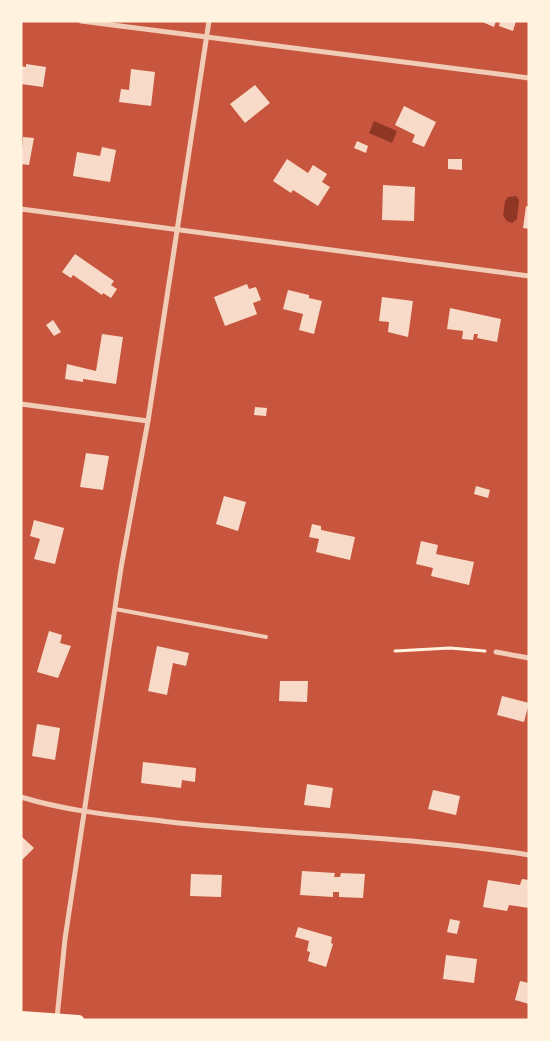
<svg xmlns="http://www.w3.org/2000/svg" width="550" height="1041" font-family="'Asap Condensed',sans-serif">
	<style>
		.water { fill: #8f3625 }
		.building { fill: #f7dbc8 }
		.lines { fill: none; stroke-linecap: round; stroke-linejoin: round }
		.path { stroke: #fff3e0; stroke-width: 3 }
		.service { stroke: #f1ccb7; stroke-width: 4 }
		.minor { stroke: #f1ccb7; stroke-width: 5 }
		.secondary { stroke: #fff3e0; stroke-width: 10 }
	</style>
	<rect width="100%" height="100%" fill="#c8553d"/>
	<path class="water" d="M374 121 397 131 392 143 369 133Z
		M516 196 519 200 517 219 512 223 507 221 503 216 505 201 508 197Z"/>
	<path class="building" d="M480 21H496L494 27Z
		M500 21H516L513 31 499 26Z
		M26 64 46 67 43 87 21 84V66L26 67Z
		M131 69 155 72 151 106 119 102 121 89 129 90Z
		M255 85 270 103 245 123 230 104Z
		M404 106 436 122 424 147 412 142 415 135 395 125Z
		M23 137 34 138 29 165 21 164Z
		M357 141 368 146 366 153 354 148Z
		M102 147 116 150 110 182 73 176 77 152 100 156Z
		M287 159 308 173 313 165 327 174 322 182 330 187 318 206 293 190 291 193 273 181Z
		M448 159H462V170L448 169Z
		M383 185 415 187 414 221 382 220Z
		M526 206 529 207V229L523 228Z
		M75 254 114 281 111 285 117 289 111 298 103 293 102 295 73 275 71 278 62 272Z
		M247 284 249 289 256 287 261 300 253 303 257 314 225 326 214 297Z
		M288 290 309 295V298L322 301 314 334 299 330 303 314 283 309Z
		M382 297 413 301 408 337 388 332 389 322 379 321Z
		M450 308 501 319 497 342 477 338 478 334H474L473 340 462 339 463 331 447 329Z
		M53 320 61 332 54 336 46 325Z
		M102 334 123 337 116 384 83 379V382L65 379 67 364 96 371Z
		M255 407 267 408 266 416 254 415Z
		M86 453 109 456 103 490 80 487Z
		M476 486 490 490 488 498 474 494Z
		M224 496 246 502 238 531 216 524Z
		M34 520 64 528 55 564 34 559 40 539 30 536Z
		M312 524 321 526V530L355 537 350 560 316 552 319 539 309 537Z
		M421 541 438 545 436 554 474 562 469 585 431 576 433 568 416 564Z
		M49 631 62 635 60 643 71 646 58 678 37 672Z
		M157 646 189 653 186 666 173 663 167 695 148 691Z
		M280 681H308L307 702 279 701Z
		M502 696 529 703 524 722 497 715Z
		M37 724 60 728 55 760 32 756Z
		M143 762 196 768 195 782 182 780 181 788 141 783Z
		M307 784 333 788 330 808 304 805Z
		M433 790 460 796 456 815 428 809Z
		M21 836 34 848 21 861Z
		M302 871 335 873 334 877H340L341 873 365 874 363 898 339 897V892H333V897L300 895Z
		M191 874 222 875 221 897 190 896Z
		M522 879 529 880V908L509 905 507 911 483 907 488 880 520 885Z
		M450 919 460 921 457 934 447 932Z
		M298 927 332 937 331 943 333 944 326 967 308 961 310 952 307 951 309 941 295 937Z
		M446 955 477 959 474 983 443 979Z
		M520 981 529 983V1004L515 1000Z"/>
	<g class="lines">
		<path class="path" d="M395 651 450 648 485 651"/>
		<path class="service" d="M115 609 266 637"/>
		<path class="minor" d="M81 21 529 78
			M21 209 529 276
			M21 404 148 421
			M496 652 529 658
			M21 797C70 812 120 816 170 822 290 835 410 836 529 855
			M57 1018 65 939 121 568 148 421 209 21"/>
		<path class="secondary" d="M21 1016 79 1020"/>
	</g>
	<rect width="550" height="1041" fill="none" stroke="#fff3e0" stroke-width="45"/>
</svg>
